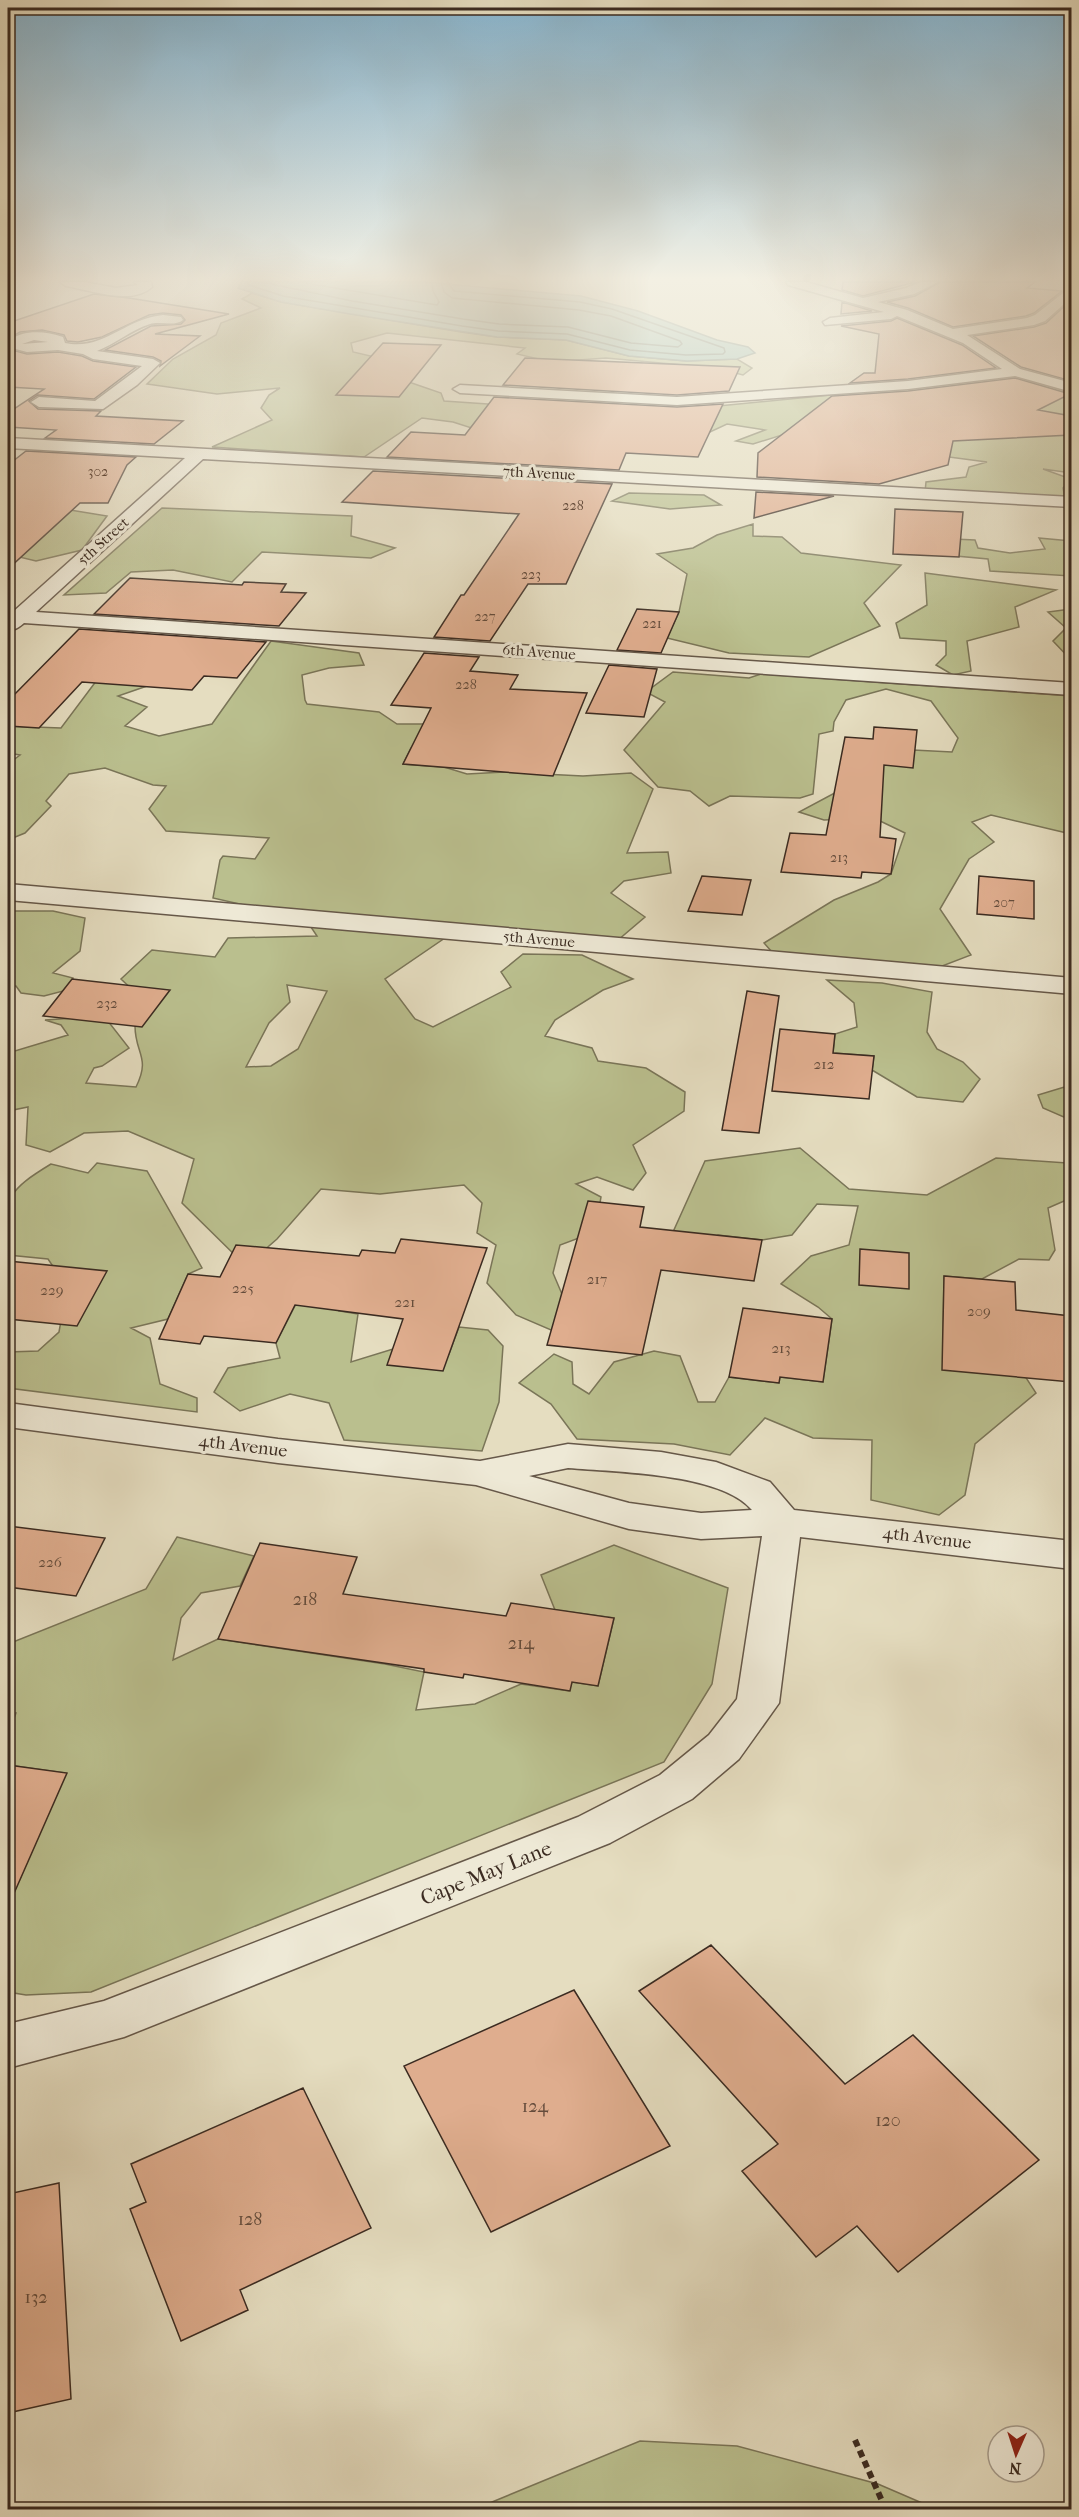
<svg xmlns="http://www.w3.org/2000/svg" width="1079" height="2517" font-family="'IM FELL French Canon',serif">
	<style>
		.green { fill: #babf8e; stroke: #7a7558; stroke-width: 1.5; fill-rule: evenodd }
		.water { fill: #96bcb3; stroke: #728279; stroke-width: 1.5 }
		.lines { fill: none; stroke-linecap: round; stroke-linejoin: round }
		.shore { stroke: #68746a; stroke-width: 1.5 }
		.building { fill: #dfad8e; stroke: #3b2b21; stroke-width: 1.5 }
		.minor-casing { stroke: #665849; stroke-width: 3 }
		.path { stroke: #3b2b21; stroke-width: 6; stroke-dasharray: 7 4.5; stroke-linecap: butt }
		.minor { fill: #eee9d6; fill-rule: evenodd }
		.labels { text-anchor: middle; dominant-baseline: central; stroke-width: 6; stroke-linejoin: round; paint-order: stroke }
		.far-number-label { font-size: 14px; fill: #644c3c }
		.far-street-label { font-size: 15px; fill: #3b2b21; stroke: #eee9d6 }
		.number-label { font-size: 15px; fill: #644c3c }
		.street-label { font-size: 18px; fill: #3b2b21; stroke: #eee9d6 }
		.near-number-label { font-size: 18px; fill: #644c3c }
		.near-street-label { font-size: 21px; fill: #3b2b21; stroke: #eee9d6 }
	</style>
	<rect width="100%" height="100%" fill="#e5ddc0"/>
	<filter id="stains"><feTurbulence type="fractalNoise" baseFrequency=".00333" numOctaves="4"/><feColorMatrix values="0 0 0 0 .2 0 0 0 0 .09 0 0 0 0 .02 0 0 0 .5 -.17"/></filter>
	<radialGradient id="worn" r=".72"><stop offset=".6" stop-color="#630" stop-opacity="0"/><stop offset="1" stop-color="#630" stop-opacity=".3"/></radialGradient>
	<path class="green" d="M252 293 281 302 461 332 497 337 566 340 629 356 686 361 737 359 752 368 743 375 716 368 606 358 551 362 517 354 525 348 387 333 351 343 353 352 383 359 406 381 441 393 444 401 530 407 484 432 453 422 422 418 364 457 212 447 272 420 261 408 269 395 280 388 217 394 147 384 173 359 216 335 221 323 261 308 242 299Z
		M1014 377 1071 392V473L1043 469 1071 479 1063 488 1065 498 925 492 926 482 966 477 969 467 987 462 782 435 753 444 736 441 765 430 727 424 710 432 675 430 708 407Z
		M629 493 704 495 721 505 670 509 612 501Z
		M162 508 352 516 351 536 395 548 371 558 262 552 232 582 173 570 131 572 106 593 64 595Z
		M64 509 107 516 82 550 36 561 11 555 18 524 8 525V513L37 514Z
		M753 524V536L782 537 801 553 901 565 864 603 880 626 809 657 729 653 667 638 679 612 687 574 657 554 693 548 717 535Z
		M1039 538 1071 541V576L990 571 988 559 956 556 954 539 975 540 978 548 1010 553 1045 549Z
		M925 573 1056 590 1015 607 1019 627 967 641 971 671 953 675 936 665 946 655V641L900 638 896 623 927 605Z
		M1071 609H1072L1071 660 1053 641 1066 628 1048 612Z
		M271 641 359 653 364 665 329 668 302 675 305 700 307 704 379 712 397 724H431L434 736 411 748 403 764 444 767 467 774 504 772 583 776 631 773 653 789 627 853 668 852 671 873 624 881 611 893 645 917 618 940 445 938 385 979 415 1019 433 1027 511 987 501 972 523 954 582 955 633 979 603 990 555 1020 545 1036 592 1048 598 1061 646 1068 685 1092 684 1111 633 1145 646 1173 633 1190 597 1177 576 1184 601 1197 595 1232 560 1245 553 1273 573 1320 551 1330 516 1315 487 1283 496 1245 477 1233 482 1203 464 1185 380 1194 321 1189 277 1239 246 1266 182 1203 194 1159 128 1131 84 1133 50 1152 26 1145 28 1107 8 1111V1053L68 1035 61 1025 45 1020 104 1016 129 1048 102 1066 94 1068 86 1083 136 1087C151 1057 135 1054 135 1026 135 1017 138 1006 140 997L121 979 152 950 215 957 228 938 317 936 301 912 257 908 213 898 220 860 223 856 255 859 269 838 166 831 149 809 166 786 153 785 105 768 69 774 46 801 51 806 25 833 8 840V764L20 755 8 753V726L61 728 124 644 147 686 118 696 147 707 125 726 159 736 212 724ZM287 985 327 991 298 1049 271 1066 246 1067 269 1023 290 1002Z
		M673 672 749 678 761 674 1071 696V834L991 815 972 822 994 842 969 859 940 909 971 955 937 968 772 952 764 943 834 900 878 882 891 874 905 833 874 818 824 820 799 812 859 780 873 769 913 750 952 752 958 738 931 701 886 689 846 700 834 722 833 731 819 734 813 794 800 798 730 796 709 806 690 791 658 787 624 750 665 702 646 692Z
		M8 911H53L85 918 80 951 53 973 73 978 71 989 44 996 21 993 16 986H8Z
		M827 980 882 983 932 992 927 1032 937 1049 963 1062 980 1079 963 1102 917 1097 872 1070 874 1056 833 1053 835 1034 857 1027 854 1003Z
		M1071 1085V1116L1066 1118 1043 1108 1038 1095Z
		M1071 1146V1198L1048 1208 1055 1250 1049 1260 1019 1259 982 1279 944 1276 943 1339 1023 1373 1036 1393 975 1444 965 1495 939 1515 871 1500 872 1440 813 1438 765 1418 730 1455 674 1444 577 1439 551 1404 519 1383 554 1354 572 1362 573 1384 589 1394 614 1362 654 1351 680 1356 698 1402H715L729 1377 779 1383 780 1377 823 1382 832 1319 818 1307 781 1284 811 1256 849 1245 858 1206 817 1204 792 1235 762 1240 718 1235 707 1262 664 1252 705 1161 800 1148 849 1189 927 1195 996 1158 1067 1163Z
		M97 1163 147 1171 202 1268 188 1274 168 1319 131 1328 150 1338 160 1384 197 1398V1412L8 1388V1352L38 1351 59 1332 67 1287 48 1259 8 1255C8 1198 0 1195 51 1164L88 1173Z
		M347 1289 339 1311 358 1314 351 1362 393 1349 449 1354 459 1327 488 1330 503 1346 499 1402 482 1451 344 1440 329 1403 290 1394 240 1411 214 1392 228 1368 280 1358 276 1343 299 1298Z
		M177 1537 254 1556 240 1586 201 1593 181 1618 173 1660 218 1639 385 1664 424 1672 416 1710 475 1704 521 1684 569 1691 572 1682 598 1686 614 1618 555 1610 541 1575 614 1545 728 1588 712 1684 664 1762 91 1992 26 1995 8 1992V1880L19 1881 66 1773 8 1765V1735L16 1713H8V1644L146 1589Z
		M640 2441 737 2446 878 2484 936 2509H475Z"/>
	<path class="water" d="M242 282H425L581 296 638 311 717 340 748 347 755 353 737 359 687 361 629 356 566 340 497 337 350 314 281 302 238 288Z"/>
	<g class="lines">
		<path class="shore" d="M247 282 249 285 283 296 462 326 498 331 567 334 630 350 686 355 723 354 725 352 724 348 612 309 580 302 454 291 448 282
			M262 282 352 301 463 319 499 324 568 327 631 343 678 347 682 344 680 341 611 316 579 310 452 298 444 292 441 282
			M299 282 437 305 439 302 433 291 432 282"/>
	</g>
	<path class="building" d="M843 282H915L863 296 842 290Z
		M940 282H1035L1027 288 1062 291 1034 313 1026 316 953 327 908 308 887 302 915 296Z
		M94 294 129 298 229 314 155 334 200 336 160 366 161 361 153 357 105 350 151 326 181 324 185 320 181 315 163 313 149 315 102 337 78 342 67 341 64 335 42 330 20 332 8 339V323Z
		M1071 300V381L1021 367 973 336 1034 327 1046 323Z
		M842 302 872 311 841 314Z
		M897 318 962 345 996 368 908 379 850 383 864 373H875L879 334 841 326 891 321Z
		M383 343 441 345 399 397 336 395Z
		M8 349 27 354 58 352 82 356 93 361 136 367 94 399 38 395 29 401 38 409 101 411 96 416 183 421 154 444 45 438 56 430 8 427V413L44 389 8 387Z
		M525 358 740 367 729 391 677 395 503 385Z
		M1015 378 1070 394 1038 410 1071 416V435L953 441 948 465 879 484 757 477 758 453 832 396 908 391Z
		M494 397 677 407 723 404 698 457 626 453 619 470 387 457 411 432 465 435Z
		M26 451 136 457 127 465 108 503H80L8 569V465Z
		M373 471 612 484 566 584H528L490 641 434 637 461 595H464L519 514 342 502Z
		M756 492 834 496 754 518Z
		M895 509 963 512 959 557 893 554Z
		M130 578 242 585 244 582 286 584 281 592 306 593 279 626 94 614Z
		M637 609 679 612 661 653 617 650Z
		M79 629 266 642 237 678 204 676 192 690 82 682 39 728 8 726V701Z
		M424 653 479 657 470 671 518 675 510 689 587 693 553 776 403 764 431 708 391 705Z
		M609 665 657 669 644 717 586 713Z
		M874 727 917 730 913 768 884 765 880 837 896 839 891 874 862 872 861 878 781 872 790 833 826 835 845 737 873 739Z
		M702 876 751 880 742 915 688 911Z
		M979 876 1034 881V919L977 914Z
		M72 979 170 990 142 1027 43 1016Z
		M747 991 779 996 759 1133 722 1130Z
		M780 1029 835 1034 833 1053 874 1056 869 1099 772 1091Z
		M588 1201 644 1207 640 1227 762 1240 754 1281 661 1270 642 1355 547 1345Z
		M401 1239 487 1248 443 1371 387 1365 403 1319 295 1305 276 1343 204 1336 200 1344 159 1339 188 1274 220 1277 236 1245 359 1256 362 1250 395 1253Z
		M860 1249 909 1253V1289L859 1285Z
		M8 1261 107 1271 77 1326 8 1319Z
		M944 1276 1015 1282 1016 1310 1071 1316V1382L942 1370Z
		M743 1308 832 1319 823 1382 780 1377 779 1383 729 1377Z
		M8 1526 105 1538 76 1596 8 1587Z
		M260 1543 357 1557 343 1594 506 1616 511 1603 614 1618 598 1686 572 1682 570 1691 464 1674 463 1678 424 1672V1669L218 1639Z
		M8 1765 67 1773 8 1907Z
		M711 1945 845 2084 913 2035 1039 2160 898 2272 857 2226 816 2257 742 2171 778 2144 639 1991Z
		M574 1990 670 2146 491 2232 404 2066Z
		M303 2088 371 2228 240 2290 248 2310 181 2341 130 2209 146 2202 131 2164Z
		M59 2183 71 2399 8 2413V2194Z"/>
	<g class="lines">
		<defs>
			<path id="minor" d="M60 282H84L116 288 138 285 134 282H151L152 287C132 306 90 290 66 286Z
				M786 282H806L863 298 906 288 921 282H938L914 294 878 302 907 310 953 329 1027 318 1035 315 1072 286V297L1045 321 1034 325 967 335 1020 369 1072 383V392L1015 376 908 389 677 405 460 393 453 389 460 385 677 397 908 381 1002 369 963 343 897 316 891 319 825 325 823 322 830 318 884 312 788 285Z
				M163 315 181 317 183 320C175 327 160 321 150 324 131 330 115 344 97 351L153 359 160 363 137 385 103 409 39 407 31 402 39 397 95 401 142 366 93 359 83 354 58 350 27 352 8 347V341C24 329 45 331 63 337L65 343C103 351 124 319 163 315ZM34 340 48 342 22 344Z
				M8 438 1072 497V507L203 459 36 612 1072 683V695L24 623C19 627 15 631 8 629V610L14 611 185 458 8 448Z
				M8 884 1072 978V994L8 900Z
				M8 1403 278 1439 480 1461 568 1444 661 1452 716 1462 770 1482 794 1510 1072 1541V1569L800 1537 779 1703 739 1759 692 1799 610 1843 124 2037 8 2068V2024L104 2001 578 1817 660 1775 709 1735 737 1699 762 1536 701 1539 629 1529 476 1485 278 1463 8 1427ZM568 1468C615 1472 722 1473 752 1510L701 1513 629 1503 529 1476Z"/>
		</defs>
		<use href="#minor" class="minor-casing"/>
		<path class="path" d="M855 2440 886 2510"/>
		<use href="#minor" class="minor"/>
	</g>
	<linearGradient id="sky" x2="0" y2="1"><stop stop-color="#87b7d3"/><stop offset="0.44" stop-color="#f3f0e3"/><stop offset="1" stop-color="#f3f0e3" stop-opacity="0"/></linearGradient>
	<rect width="1079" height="634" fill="url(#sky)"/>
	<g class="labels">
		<g class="far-number-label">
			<text x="98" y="471">302</text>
			<text x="573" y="505">228</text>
			<text x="531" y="574">223</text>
			<text x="485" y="616">227</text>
			<text x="652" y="623">221</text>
			<text x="466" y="684">228</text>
			<text x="839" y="857">213</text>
			<text x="1004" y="902">207</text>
		</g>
		<g class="far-street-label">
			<text transform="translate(539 473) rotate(3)">7th Avenue</text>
			<text transform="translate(103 541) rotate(-42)">5th Street</text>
			<text transform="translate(539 652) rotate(4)">6th Avenue</text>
			<text transform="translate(539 939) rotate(5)">5th Avenue</text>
		</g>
		<g class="number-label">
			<text x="107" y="1003">232</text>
			<text x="824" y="1064">212</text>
			<text x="597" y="1279">217</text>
			<text x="243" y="1288">225</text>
			<text x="52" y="1290">229</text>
			<text x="405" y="1302">221</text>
			<text x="979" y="1311">209</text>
			<text x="781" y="1348">213</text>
			<text x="50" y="1562">226</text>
		</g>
		<g class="street-label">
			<text transform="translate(243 1446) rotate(7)">4th Avenue</text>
			<text transform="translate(927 1538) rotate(7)">4th Avenue</text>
		</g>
		<g class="near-number-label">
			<text x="305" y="1599">218</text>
			<text x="521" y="1643">214</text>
			<text x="535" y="2106">124</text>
			<text x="888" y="2120">120</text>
			<text x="250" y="2219">128</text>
			<text x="36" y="2297">132</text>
		</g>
		<g class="near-street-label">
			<text transform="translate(486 1873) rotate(-22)">Cape May Lane</text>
		</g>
	</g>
	<rect width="1079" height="2517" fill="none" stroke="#e5ddc0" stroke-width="30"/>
	<rect x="9" y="9" width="1061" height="2499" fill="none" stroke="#3b2b21" stroke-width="3"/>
	<rect x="15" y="15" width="1049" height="2487" fill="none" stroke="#3b2b21" stroke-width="1.5"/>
	<g transform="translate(1016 2454) rotate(183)"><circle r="28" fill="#eee9d6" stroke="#a69d8e" stroke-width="1.5"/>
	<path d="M0-4.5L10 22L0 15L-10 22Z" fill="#8f2418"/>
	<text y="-9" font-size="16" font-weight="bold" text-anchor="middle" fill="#3b2b21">N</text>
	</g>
	<rect width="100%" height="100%" filter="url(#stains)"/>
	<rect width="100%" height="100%" fill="url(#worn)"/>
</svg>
